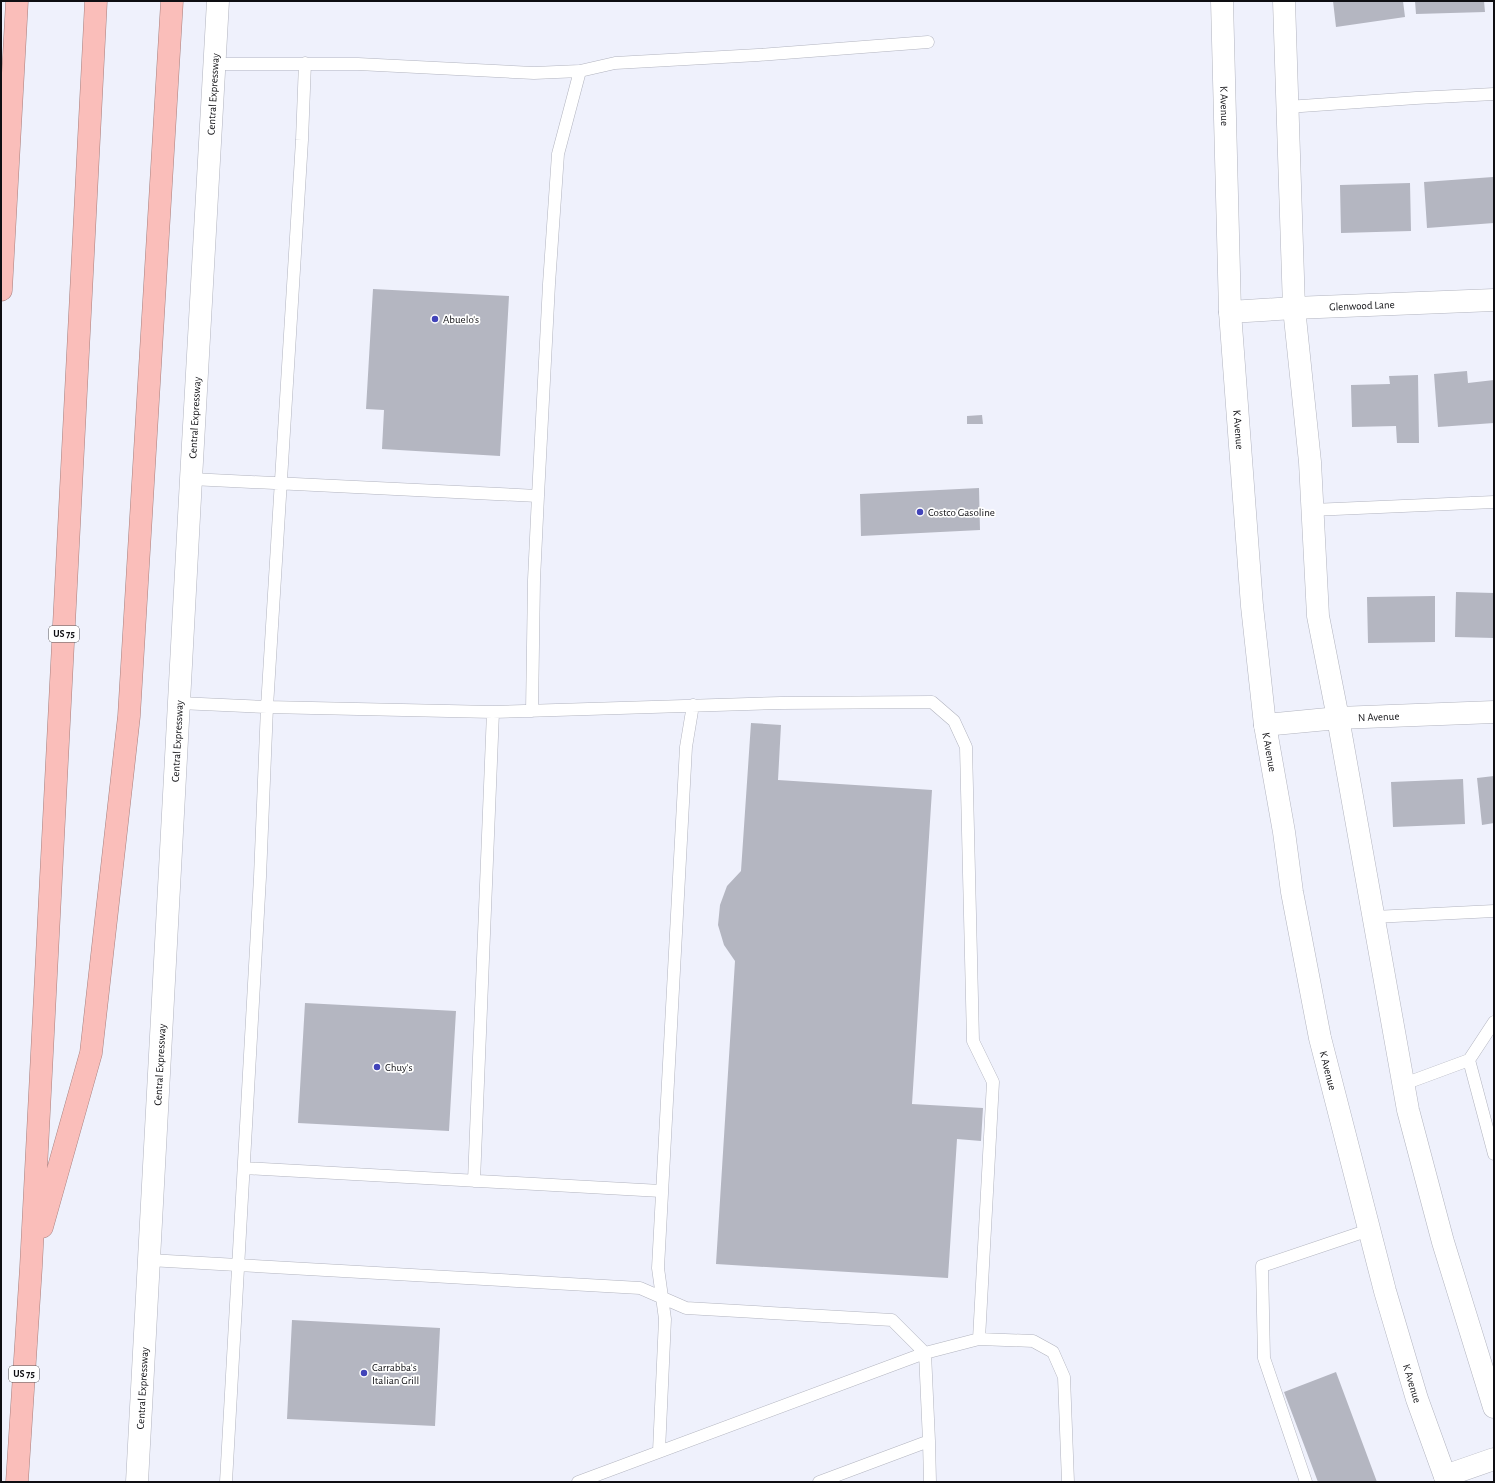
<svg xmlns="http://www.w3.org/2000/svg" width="1495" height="1483" font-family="'Alegreya Sans',sans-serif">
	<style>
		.building { fill: #b4b6c1 }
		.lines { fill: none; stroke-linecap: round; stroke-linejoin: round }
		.service-casing { stroke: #b2b4bf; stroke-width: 13 }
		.minor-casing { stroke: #b2b4bf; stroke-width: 23 }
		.secondary-casing { stroke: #b2b4bf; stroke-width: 23 }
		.motorway-casing { stroke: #a7807f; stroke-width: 23 }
		.service { stroke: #fff; stroke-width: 12 }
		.minor { stroke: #fff; stroke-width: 22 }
		.secondary { stroke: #fff; stroke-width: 22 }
		.motorway { stroke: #fabeba; stroke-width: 22 }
		.poi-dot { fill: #4244b9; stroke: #fff; stroke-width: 1.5 }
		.labels { text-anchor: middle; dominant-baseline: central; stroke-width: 3.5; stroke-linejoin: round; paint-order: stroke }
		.shield { fill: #fff; stroke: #565659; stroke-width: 1 }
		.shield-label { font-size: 10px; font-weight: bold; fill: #0e0e12 }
		.street-label { font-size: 11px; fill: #0e0e12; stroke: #fff }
		.poi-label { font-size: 11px; fill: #0e0e12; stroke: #fff; text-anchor: start }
	</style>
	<rect width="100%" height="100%" fill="#eff1fc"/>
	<path class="building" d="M1333 1H1403L1405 17 1336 27Z
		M1415 1H1484L1485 12 1416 14Z
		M1493 177 1494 223 1427 228 1424 182Z
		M1410 183 1411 231 1341 233 1340 185Z
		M373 289 509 296 500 456 382 449 384 410 366 409Z
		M1467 371 1468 383 1494 380V423L1438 427 1434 374Z
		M1418 375 1419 443H1397L1396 426 1352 427 1351 385 1390 384 1389 376Z
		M982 415 983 424H967V416Z
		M979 488 980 530 861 536 860 494Z
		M1456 592 1494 593V638L1455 637Z
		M1435 596V642L1368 643 1367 597Z
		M751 723 781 725 778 780 932 790 912 1104 983 1108 981 1141 957 1139 948 1278 716 1264 735 961 724 945 718 925 720 905 727 886 741 871Z
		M1494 776V823L1482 825 1477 778Z
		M1463 779 1465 824 1393 827 1391 782Z
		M305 1003 456 1011 449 1131 298 1123Z
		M292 1320 440 1328 435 1426 287 1419Z
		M1336 1372 1377 1482H1318L1284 1392Z"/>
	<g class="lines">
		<defs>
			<path id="service" d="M215 64H358L534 73 580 71 615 63 758 55 928 42
				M1287 107 1416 98 1494 94
				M191 479 538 496
				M1312 510 1494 502
				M179 703 267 707 493 712 781 703 932 702 954 721 966 747 973 1041 993 1082 979 1339
				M532 711 534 580 538 496 549 284 558 154 580 71
				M1374 917 1494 911
				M1469 1060 1494 1154
				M1404 1084 1469 1060 1494 1022
				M244 1168 661 1191
				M474 1181 493 712
				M149 1260 640 1288 686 1308 892 1320 925 1353 929 1441 819 1482
				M929 1441 930 1482
				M659 1451 665 1319 658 1268 686 747 693 705
				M226 1482 260 877 267 707 302 140 305 63
				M578 1482 925 1353 979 1339 1033 1341 1053 1352 1064 1377 1068 1482
				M1306 1482 1264 1358 1262 1266 1369 1230"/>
			<g id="minor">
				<path id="s1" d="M1230 312 1294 308 1494 300"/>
				<path id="s2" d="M1265 725 1338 718 1494 712"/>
			</g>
			<g id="secondary">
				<path id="s3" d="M1222 1 1230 312 1252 606 1265 725 1284 832 1292 892 1320 1038 1385 1291 1417 1399 1447 1482"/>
				<path d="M1284 1 1294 308 1310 462 1318 616 1338 718 1408 1110 1443 1242 1494 1407"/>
				<path d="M1445 1476 1494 1459"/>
				<path id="s4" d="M137 1482 191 479 218 1"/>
			</g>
			<path id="motorway" d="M1 290 17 1
				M42 1227 91 1053 129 716 172 1
				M17 1482 31 1267 96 1"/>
		</defs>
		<use href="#service" class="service-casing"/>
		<use href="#minor" class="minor-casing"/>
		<use href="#secondary" class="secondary-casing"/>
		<use href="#motorway" class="motorway-casing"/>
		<use href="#service" class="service"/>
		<use href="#minor" class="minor"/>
		<use href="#secondary" class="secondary"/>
		<use href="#motorway" class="motorway"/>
	</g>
	<g class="poi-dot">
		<circle cx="435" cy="319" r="4"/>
		<circle cx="920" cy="512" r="4"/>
		<circle cx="377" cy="1067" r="4"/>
		<circle cx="364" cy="1373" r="4"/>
	</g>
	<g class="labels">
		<g class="shield">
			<rect x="49" y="626" width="30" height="16" rx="3"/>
			<rect x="9" y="1366" width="30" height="16" rx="3"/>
		</g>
		<g class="shield-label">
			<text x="64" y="634">US 75</text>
			<text x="24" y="1374">US 75</text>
		</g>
		<g class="street-label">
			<text stroke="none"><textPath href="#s4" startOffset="1390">Central Expressway</textPath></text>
			<text stroke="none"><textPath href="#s3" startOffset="105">K Avenue</textPath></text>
			<text stroke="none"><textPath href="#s1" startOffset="132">Glenwood Lane</textPath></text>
			<text stroke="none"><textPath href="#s4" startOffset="1066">Central Expressway</textPath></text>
			<text stroke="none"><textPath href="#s3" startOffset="429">K Avenue</textPath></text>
			<text stroke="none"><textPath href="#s2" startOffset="114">N Avenue</textPath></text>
			<text stroke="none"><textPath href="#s4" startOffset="742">Central Expressway</textPath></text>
			<text stroke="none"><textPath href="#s3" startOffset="753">K Avenue</textPath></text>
			<text stroke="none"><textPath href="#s4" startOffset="418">Central Expressway</textPath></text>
			<text stroke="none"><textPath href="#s3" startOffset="1077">K Avenue</textPath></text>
			<text stroke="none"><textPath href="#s3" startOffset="1401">K Avenue</textPath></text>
			<text stroke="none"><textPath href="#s4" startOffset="94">Central Expressway</textPath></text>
		</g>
		<g class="poi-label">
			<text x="443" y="319">Abuelo's</text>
			<text x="928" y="512">Costco Gasoline</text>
			<text x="385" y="1067">Chuy's</text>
			<text x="372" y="1367">Carrabba's<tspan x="372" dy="13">Italian Grill</tspan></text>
		</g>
	</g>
	<rect width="1495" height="1483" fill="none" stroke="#0e0e12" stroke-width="4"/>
</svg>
